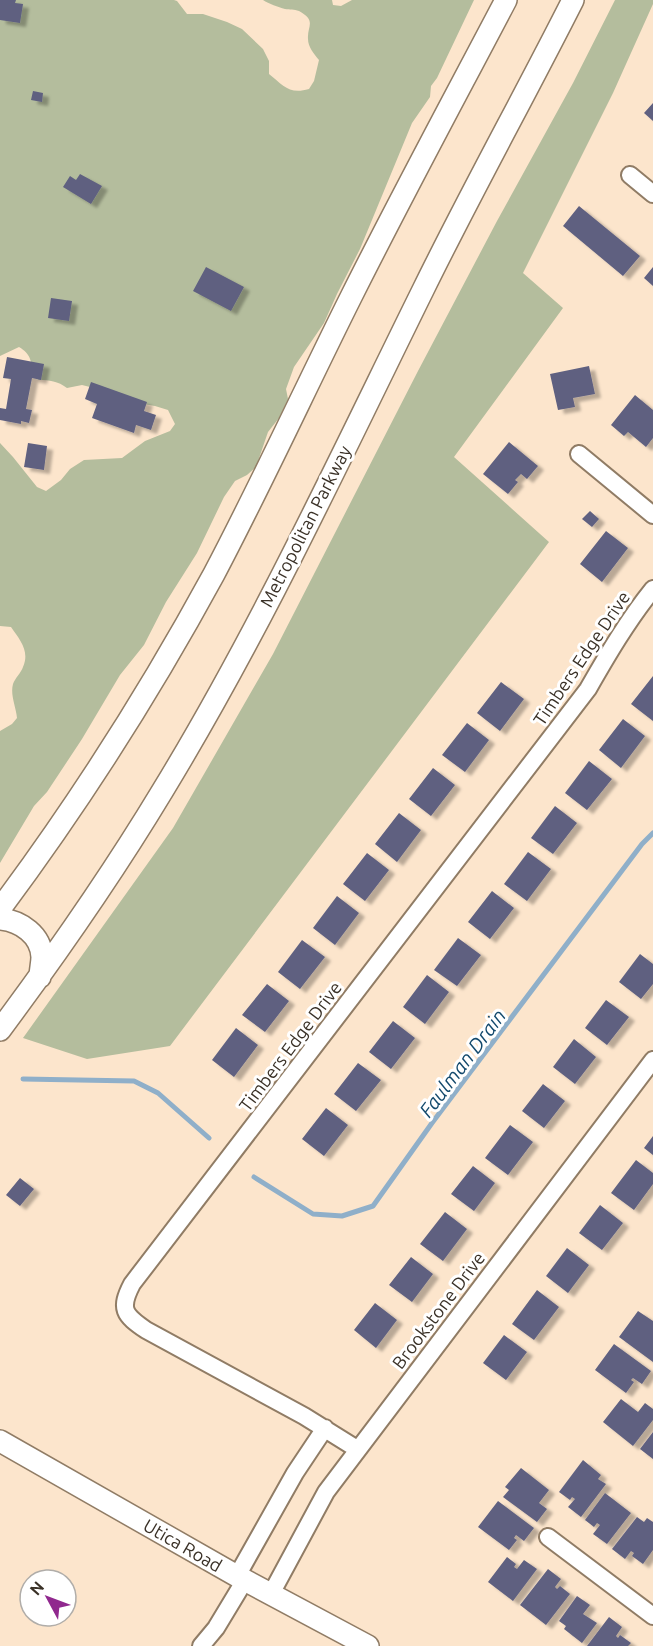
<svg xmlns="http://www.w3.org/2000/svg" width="653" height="1646" font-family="Ubuntu,sans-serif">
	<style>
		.green { fill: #b4bd9d }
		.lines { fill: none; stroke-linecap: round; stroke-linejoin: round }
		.stream { stroke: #8fafc9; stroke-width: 5 }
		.building { fill: #5f6080; filter: url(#shadow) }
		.minor-casing { stroke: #907c65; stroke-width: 20 }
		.major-casing { stroke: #907c65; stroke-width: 24 }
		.minor { stroke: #fff; stroke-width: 16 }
		.major { stroke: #fff; stroke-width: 21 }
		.labels { text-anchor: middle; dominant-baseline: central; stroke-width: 6; stroke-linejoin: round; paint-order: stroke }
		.street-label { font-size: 18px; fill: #3a3127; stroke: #fff }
		.water-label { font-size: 20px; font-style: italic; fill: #144a6d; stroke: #fff }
	</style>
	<defs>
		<filter id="shadow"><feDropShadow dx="6" dy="4" stdDeviation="1.5" flood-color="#0004"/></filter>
	</defs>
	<rect width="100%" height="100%" fill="#fce5cc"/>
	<path class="green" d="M0 0H174L177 1 187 14H203L227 22 242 29 263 49 269 61V74C283 85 289 95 309 89L314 81 319 60C314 54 308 47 308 39 307 26 317 21 299 11 294 9 290 10 285 9 278 7 269 4 263 0H332L333 5 341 6 352 0H474L437 78 431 86 430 97 412 123 360 249 337 294 324 323 294 367 286 389 288 399 279 418 268 432 256 467 247 475 235 481 224 497 197 553 166 602 144 645 120 675 82 739 47 792 34 806 0 863V731L12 724 17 718C16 707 10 695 13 684 15 678 21 673 23 667 30 651 20 640 11 627L0 626V443L13 457 37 487 46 491 61 480 70 469 84 460 122 458 145 441 170 431 175 424 168 410 155 406 138 403 98 389 82 385 67 388C58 381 49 380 39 380L32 375C32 362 31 354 19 347L0 356Z
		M615 0H653V4L613 93 523 273 563 308 454 457 549 542 170 1046 87 1059 23 1038 173 828 273 654 418 371 497 221 573 83Z"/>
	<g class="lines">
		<path class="stream" d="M23 1079 134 1081 158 1093 209 1138
			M254 1177 313 1214 342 1216 373 1206 432 1123 642 844 653 833"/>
	</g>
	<path class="building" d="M0 0H16L15 3 23 4 20 23 0 20Z
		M33 91 43 93 42 102 31 100Z
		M653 103V121L644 113Z
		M80 174 102 186 91 204 63 187 70 176 76 180Z
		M579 206 640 256 623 276 563 226Z
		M206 267 244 287 231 311 193 291Z
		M653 267V286L644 278Z
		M51 298 72 301 69 321 48 318Z
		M7 357 44 364 41 380 32 378 26 409 32 410 29 423 21 421V424L0 420V408L6 409 11 379 3 378Z
		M589 366 595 394 573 398 575 407 558 410 550 374Z
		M91 382 147 402 144 411 156 415 151 430 136 425 134 433 92 418 97 404 85 399Z
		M635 395 653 410V438L646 447 628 432 624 436 611 425Z
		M509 442 538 466 527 479 521 474 515 480 518 482 508 494 483 474Z
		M28 443 47 446 44 470 24 467Z
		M590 511 599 519 592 527 582 519Z
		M606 531 628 548 602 582 580 564Z
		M653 676V721L631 704Z
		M501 682 524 699 500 731 477 713Z
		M623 719 645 736 621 768 599 750Z
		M467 723 489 740 465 772 442 755Z
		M589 761 612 779 587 810 565 793Z
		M433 768 455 785 431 816 409 799Z
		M555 806 577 823 553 854 531 838Z
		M399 813 421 830 397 862 375 844Z
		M528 852 551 869 527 901 504 884Z
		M367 853 389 870 365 901 343 884Z
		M492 891 514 908 490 939 468 922Z
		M337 896 359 913 335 945 313 928Z
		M458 938 481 955 457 986 434 970Z
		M302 940 325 957 300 989 278 972Z
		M640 954 653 964V984L641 999 619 982Z
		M427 975 449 992 425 1024 403 1007Z
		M267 984 289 1001 265 1032 242 1015Z
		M606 1000 629 1017 607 1045 585 1028Z
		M393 1021 415 1038 391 1069 369 1052Z
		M236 1028 258 1045 234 1077 212 1060Z
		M574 1039 596 1057 575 1084 553 1067Z
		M358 1063 381 1080 356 1111 334 1094Z
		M543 1084 565 1101 544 1128 522 1111Z
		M326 1108 348 1125 324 1156 302 1139Z
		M510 1125 533 1142 508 1175 485 1158Z
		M653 1136V1155L644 1148Z
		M636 1160 653 1173V1184L634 1210 611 1193Z
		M473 1166 495 1183 474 1211 451 1194Z
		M20 1178 34 1189 20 1206 6 1195Z
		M600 1205 623 1223 602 1250 579 1233Z
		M445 1212 467 1229 443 1261 420 1244Z
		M567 1248 589 1265 568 1293 546 1276Z
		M411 1257 433 1274 412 1302 389 1285Z
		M537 1290 559 1307 534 1340 512 1324Z
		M375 1303 397 1320 376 1348 354 1330Z
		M638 1311 653 1321V1362L619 1337Z
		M504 1335 527 1352 506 1380 483 1363Z
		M614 1344 651 1371 642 1384 633 1378 631 1380 634 1382 626 1393 595 1370Z
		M621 1399 638 1412 645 1403 653 1409V1420L633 1446 603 1422Z
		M653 1432V1459L640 1449Z
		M583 1460 601 1475 598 1479 606 1484 581 1517 568 1507 575 1499 572 1497 570 1500 559 1492Z
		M521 1468 549 1490 539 1503 547 1509 537 1522 503 1497 509 1490 505 1487Z
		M605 1493 631 1513 607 1544 593 1534 600 1525 597 1523 594 1527 585 1520Z
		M498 1501 534 1528 524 1541 516 1535 514 1538 517 1540 509 1550 478 1527Z
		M637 1517 644 1522 647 1518 653 1522V1550L643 1564 632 1556 634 1553 631 1551 625 1559 612 1549Z
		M507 1557 516 1564 514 1567 517 1569 524 1560 537 1569 513 1601 488 1582Z
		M548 1569 561 1579 555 1587 557 1589 560 1586 570 1594 546 1625 520 1605Z
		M577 1596 590 1605 583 1614 597 1623 582 1643 564 1629 566 1626 559 1621Z
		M609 1617 622 1627 616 1636 618 1638 620 1635 631 1643 628 1646H587Z"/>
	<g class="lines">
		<defs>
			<path id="minor" d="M630 175 653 194
				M579 454 653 515
				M357 1449 304 1416 146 1330C124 1315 119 1309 132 1284L588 689C608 654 628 620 653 589
				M548 1537 653 1616
				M237 1576 295 1473 325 1428
				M271 1594 326 1492 653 1060
				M201 1646 216 1628 245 1580"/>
			<path id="major" d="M0 909C79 803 151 690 214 574 262 483 305 389 351 297 401 197 454 99 506 0
				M0 919C21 921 41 935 42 957 42 964 40 970 40 977
				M0 1030C58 952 113 873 163 790 261 629 340 458 423 290 471 192 524 97 573 0
				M0 1441 237 1576 368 1646"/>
		</defs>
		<use href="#minor" class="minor-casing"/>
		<use href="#major" class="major-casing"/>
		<use href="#minor" class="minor"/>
		<use href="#major" class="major"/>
	</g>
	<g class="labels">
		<g class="street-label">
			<text transform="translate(305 526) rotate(-63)">Metropolitan Parkway</text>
			<text transform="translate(581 658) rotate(-56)">Timbers Edge Drive</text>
			<text transform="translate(290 1046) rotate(-53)">Timbers Edge Drive</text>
			<text transform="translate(438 1310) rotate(-53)">Brookstone Drive</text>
			<text transform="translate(183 1545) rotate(30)">Utica Road</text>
		</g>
		<g class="water-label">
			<text transform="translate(462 1063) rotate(-53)">Faulman Drain</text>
		</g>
	</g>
	<g transform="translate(48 1598) rotate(311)"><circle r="28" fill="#ffffff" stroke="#b0ada9" stroke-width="1.5"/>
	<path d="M0-4.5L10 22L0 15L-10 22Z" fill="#90288e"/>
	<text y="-9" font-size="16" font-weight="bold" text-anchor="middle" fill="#3a3127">N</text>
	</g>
</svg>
